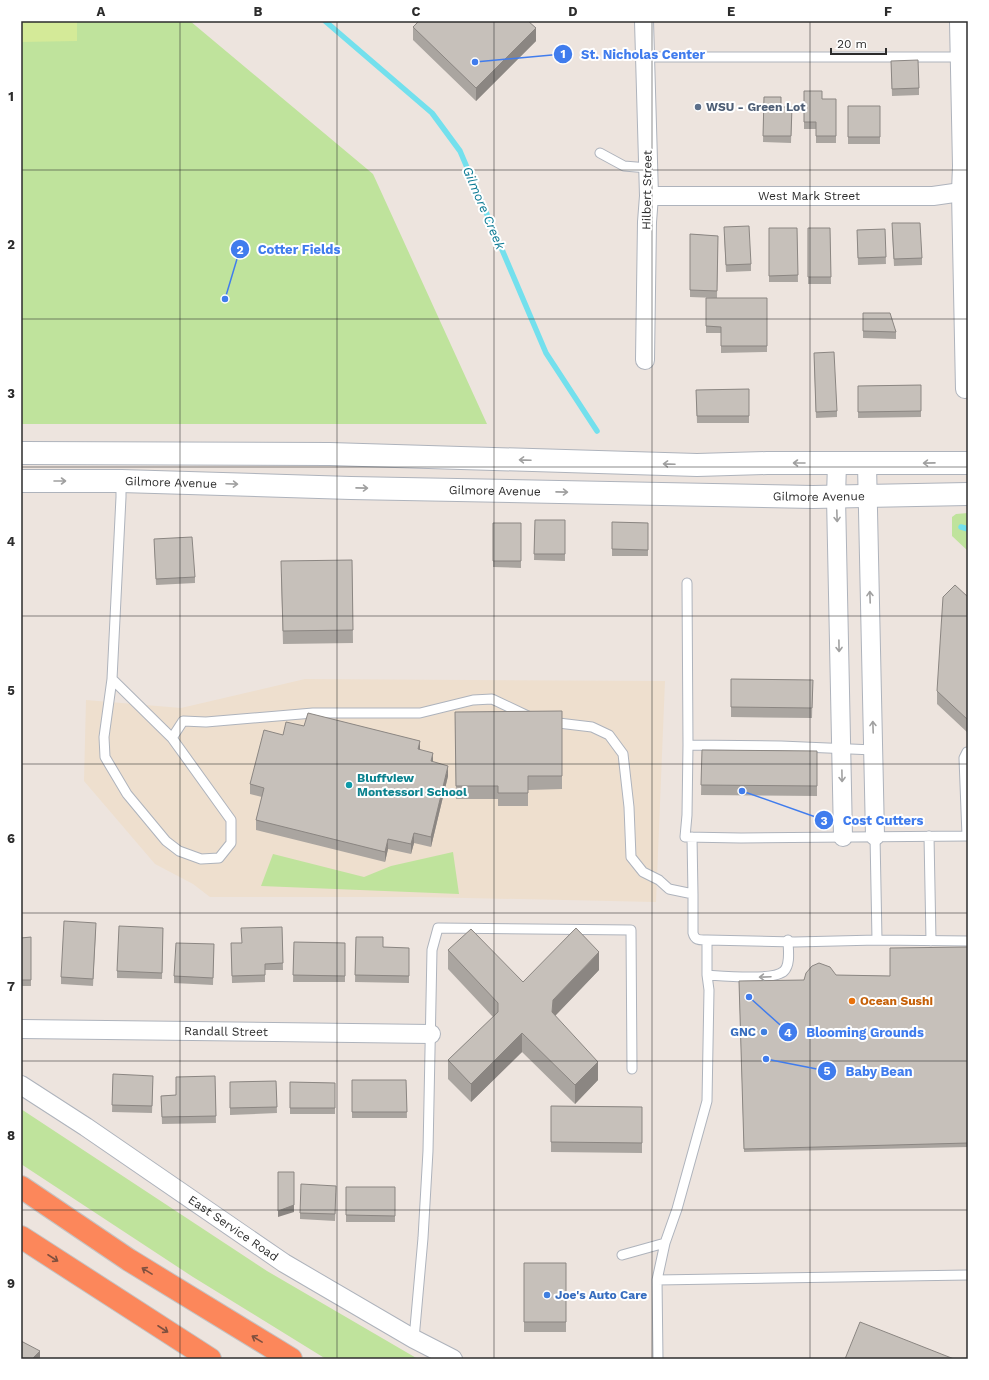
<svg xmlns="http://www.w3.org/2000/svg" width="989" height="1380" font-family="'Work Sans',sans-serif">
	<style>
		.education { fill: #eedfce }
		.green { fill: #bfe39c }
		.pitch { fill: #d4ea98 }
		.lines { fill: none; stroke-linecap: round; stroke-linejoin: round }
		.stream { stroke: #73e0ed; stroke-width: 5.5 }
		.lane-casing { stroke: #aeb3bc; stroke-width: 11 }
		.street-casing { stroke: #aeb3bc; stroke-width: 20 }
		.secondary-casing { stroke: #aeb3bc; stroke-width: 24 }
		.highway-casing { stroke: #c4c4c4; stroke-width: 24 }
		.lane { stroke: #fff; stroke-width: 9 }
		.street { stroke: #fff; stroke-width: 18 }
		.secondary { stroke: #fff; stroke-width: 22 }
		.highway { stroke: #fc875b; stroke-width: 22 }
		.wall { fill: #aaa5a0 }
		.shaded-wall { fill: #8b8682 }
		.building { fill: #c6c0ba; stroke: #8b8682 }
		.oneway { stroke: #a0a0a0 }
		.oneway2 { stroke: #7f503f }
		.grid { fill: none; stroke: #2c2c2c; stroke-width: 1; stroke-opacity: 0.55 }
		.service-dot { fill: #5c6f8a; stroke: #fff; stroke-width: 1.5 }
		.culture-dot { fill: #0f9aa8; stroke: #fff; stroke-width: 1.5 }
		.food-dot { fill: #e8710a; stroke: #fff; stroke-width: 1.5 }
		.shop-dot { fill: #3f7fe0; stroke: #fff; stroke-width: 1.5 }
		.labels { text-anchor: middle; dominant-baseline: central; stroke-width: 4; stroke-linejoin: round; paint-order: stroke }
		.service-label { font-size: 12px; font-weight: bold; fill: #4e5e75; stroke: #fff; text-anchor: start }
		.street-label { font-size: 12px; fill: #2c2c2c; stroke: #fff }
		.culture-label { font-size: 12px; font-weight: bold; fill: #0d838f; stroke: #fff; text-anchor: start }
		.food-label { font-size: 12px; font-weight: bold; fill: #c56008; stroke: #fff; text-anchor: start }
		.shop-label { font-size: 12px; font-weight: bold; fill: #366cbe; stroke: #fff; text-anchor: end }
		.water-label { font-size: 13px; font-style: italic; fill: #0f7c95; stroke: #fff }
		.leader { fill: none; stroke: #407ced; stroke-width: 1.5 }
		.callout-dot { fill: #407ced; stroke: #fff; stroke-width: 1.5 }
		.mark-label { font-size: 12px; text-anchor: middle; font-weight: bold; fill: #fff }
		.callout-label { font-size: 13px; text-anchor: middle; font-weight: bold; fill: #407ced; stroke: #fff; stroke-width: 4; stroke-linejoin: round; paint-order: stroke }
		.neatline { fill: none; stroke: #2c2c2c; stroke-width: 1.5 }
		.grid-label { font-size: 13px; text-anchor: middle; font-weight: bold; fill: #2c2c2c }
	</style>
	<rect width="100%" height="100%" fill="#ede4de"/>
	<path class="education" d="M305 679 665 681 656 902 421 897H210L193 884 155 864 84 781 86 700 181 708Z"/>
	<path class="green" d="M21 21H190L373 174 487 424H21Z
		M968 513V526H967L968 551 952 536V517L956 514Z
		M453 852 459 894 261 886 273 854 364 877 391 866Z
		M21 1109 267 1271 418 1359H326L193 1277 21 1164Z"/>
	<path class="pitch" d="M21 21H77V41L21 42Z"/>
	<g class="lines">
		<path class="stream" d="M325 21 432 113 460 151 546 353 597 431
			M961 527 968 529"/>
		<defs>
			<path id="lane" d="M645 57H963
				M600 153 624 166 648 168
				M687 583 688 745 687 815 685 837 741 838 968 836
				M112 679 172 738 231 820V843L219 858 201 859 179 851 166 841 127 794 105 757 104 737Z
				M112 679 121 497V481
				M550 722 592 727 609 735 623 754 629 807 631 857 643 872 659 880 669 889 693 894V933C695 941 700 940 707 940
				M172 738 183 721 206 722 313 713H420L473 700 492 699 528 716
				M688 745 781 746 874 750
				M967 752 964 758 967 836
				M875 836 877 940
				M929 836 931 941
				M692 837 693 894
				M707 975C722 976 774 981 784 971 791 964 788 949 788 940
				M622 1255 665 1243
				M657 1280 968 1275
				M414 1339 423 1238 428 1151 432 950 438 928 631 930 632 1069
				M658 1359 657 1280 665 1243 677 1209 707 1101 709 990 707 975V940L795 942 877 940 968 941"/>
			<g id="street">
				<path d="M644 21 649 196 647 222 645 360"/>
				<path d="M959 21 962 166 961 192 965 389"/>
				<path id="s1" d="M649 196H933L961 192H968"/>
				<path d="M837 463 836 497 843 837"/>
				<path d="M867 464 875 836"/>
				<path id="s2" d="M21 1029 431 1034"/>
				<path id="s3" d="M21 1085 86 1127 284 1263 414 1339 453 1359"/>
			</g>
			<g id="secondary">
				<path d="M21 453 330 454 697 465 767 463H968"/>
				<path id="s4" d="M21 481H121L351 488 813 497 968 494"/>
			</g>
			<path id="highway" d="M21 1187 129 1260 291 1359
				M21 1237 210 1359"/>
		</defs>
		<use href="#lane" class="lane-casing"/>
		<use href="#street" class="street-casing"/>
		<use href="#secondary" class="secondary-casing"/>
		<use href="#highway" class="highway-casing"/>
		<use href="#lane" class="lane"/>
		<use href="#street" class="street"/>
		<use href="#secondary" class="secondary"/>
		<use href="#highway" class="highway"/>
	</g>
	<path class="wall" d="M413 27 536 41 476 101 413 40Z
		M891 61 919 88V95L892 96Z
		M804 91 822 99H836V143H816V129H804Z
		M764 97 781 107H792L791 143 763 142Z
		M848 106H880V144H848Z
		M769 228H797L798 282H769Z
		M808 228H830L831 284H808Z
		M885 229 886 264 858 265 857 230Z
		M892 230 922 258V265L894 266Z
		M724 233 751 264V271L726 272Z
		M690 234 718 236 717 298H767V352L721 353V333H706V298H715L690 297Z
		M863 313 896 332V339L863 338Z
		M814 360 837 411V417L816 418Z
		M921 385V417L858 418V386Z
		M749 389V423H697L696 390Z
		M535 520H565V561L534 560Z
		M612 522 648 523V556H612Z
		M493 523H521V568L493 567Z
		M154 539 195 577V583L156 585Z
		M352 560 353 643 283 644 281 574Z
		M968 597V733L937 704V691Z
		M731 679 813 680 812 718 731 717Z
		M562 711V789L528 790V806H498V799H456L455 712Z
		M304 726 420 750 448 776 431 847 414 843 411 854 388 849 385 862 256 830V820L262 797 250 794V784L283 735Z
		M702 750 817 751V796L701 795Z
		M282 927 283 970H265V982L232 983 231 943H242Z
		M163 928 162 979 117 978V971Z
		M96 929 93 986 61 984V977Z
		M31 937V986H21V938Z
		M356 937 383 947 409 948V983L355 982Z
		M294 942 345 943V982H293Z
		M214 944 213 985 174 983V976Z
		M968 947V1147L744 1152 739 981 804 980 836 975 890 976Z
		M448 950 523 982 599 970 555 1016 598 1080 575 1104 522 1052 471 1102 448 1079V1060L493 1017 448 969Z
		M113 1074 153 1082 152 1113 112 1112Z
		M215 1076 216 1123 162 1124 161 1096 176 1095Z
		M352 1080H406L407 1118H352Z
		M276 1081 277 1113 230 1115V1082Z
		M290 1082 335 1083V1114H290Z
		M551 1106 642 1107V1153L551 1152Z
		M346 1187H395V1222H346Z
		M336 1193 335 1221 300 1219V1213Z
		M524 1263H566V1332H524Z"/>
	<path class="shaded-wall" d="M536 28V41L476 101V88Z
		M420 741V751L418 749Z
		M433 753V763L431 761Z
		M448 766V776L431 847V837Z
		M414 833V843L411 854V844Z
		M388 839V849L385 862V852Z
		M599 952V970L553 1018 552 1012 553 1000Z
		M522 1033V1052L471 1102V1084Z
		M598 1062V1080L575 1104V1085Z
		M294 1172V1212L278 1217V1211Z
		M40 1351V1358L39 1359H32Z"/>
	<path class="building" d="M419 21H528L536 28 476 88 413 27Z
		M918 60 919 88 892 89 891 61Z
		M804 91H822V99H836V136H816V122H804Z
		M764 97H781V107H792L791 136H763Z
		M848 106H880V137H848Z
		M892 223H920L922 258 894 259Z
		M749 226 751 264 726 265 724 227Z
		M769 228H797L798 275 769 276Z
		M808 228H830L831 277H808Z
		M885 229 886 257 858 258 857 230Z
		M690 234 718 236 717 291 690 290Z
		M706 298H767V346H721V327L706 326Z
		M863 313H890L896 332 863 331Z
		M834 352 837 411 816 412 814 353Z
		M921 385V411L858 412V386Z
		M749 389V416H697L696 390Z
		M535 520H565V554H534Z
		M612 522 648 523V550L612 549Z
		M493 523H521V561H493Z
		M192 537 195 577 156 579 154 539Z
		M352 560 353 630 283 631 281 561Z
		M955 585 968 597V720L937 691 943 597Z
		M731 679 813 680 812 708 731 707Z
		M562 711V776H528V793H498V786H456L455 712Z
		M308 713 420 741 418 749 433 753 431 761 448 766 431 837 414 833 411 844 388 839 385 852 256 820 264 788 250 784 264 730 283 735 286 722 304 726Z
		M702 750 817 751V786L701 785Z
		M64 921 96 923 93 979 61 977Z
		M119 926 163 928 162 973 117 971Z
		M282 927 283 963 265 964V975L232 976 231 943H242L241 928Z
		M576 928 599 952 553 1000 552 1012 598 1062 575 1085 522 1033 471 1084 448 1060 498 1012V1003L448 950 471 929 523 982Z
		M31 937V980H21V938Z
		M356 937H383V947L409 948V976L355 975Z
		M294 942 345 943V976L293 975Z
		M176 943 214 944 213 978 174 976Z
		M968 947V1143L744 1149 739 981 804 980 806 973 812 966 819 963 830 967 836 975 890 976V948Z
		M113 1074 153 1076 152 1106 112 1105Z
		M215 1076 216 1116 162 1117 161 1096 176 1095V1077Z
		M352 1080H406L407 1112H352Z
		M276 1081 277 1107 230 1108V1082Z
		M290 1082 335 1083V1108H290Z
		M551 1106 642 1107V1143L551 1142Z
		M278 1172H294V1205L278 1211Z
		M301 1184 336 1186 335 1214 300 1213Z
		M346 1187H395V1216L346 1215Z
		M524 1263H566V1322H524Z
		M860 1322 954 1359H845Z
		M21 1341 40 1351 32 1359H21Z"/>
	<defs><path id="oneway-shaft" d="M-6 0H5M1.5-3L5.5 0L1.5 3" fill="none" stroke-width="1.6" stroke-linecap="round" stroke-linejoin="round"/></defs>
	<g class="oneway">
		<use href="#oneway-shaft" transform="translate(525 460) rotate(-178)"/>
		<use href="#oneway-shaft" transform="translate(799 463) rotate(-180)"/>
		<use href="#oneway-shaft" transform="translate(929 463) rotate(179)"/>
		<use href="#oneway-shaft" transform="translate(669 464) rotate(-178)"/>
		<use href="#oneway-shaft" transform="translate(60 481)"/>
		<use href="#oneway-shaft" transform="translate(232 484) rotate(2)"/>
		<use href="#oneway-shaft" transform="translate(362 488) rotate(1)"/>
		<use href="#oneway-shaft" transform="translate(562 492) rotate(1)"/>
		<use href="#oneway-shaft" transform="translate(837 516) rotate(88)"/>
		<use href="#oneway-shaft" transform="translate(870 597) rotate(-92)"/>
		<use href="#oneway-shaft" transform="translate(839 646) rotate(89)"/>
		<use href="#oneway-shaft" transform="translate(873 727) rotate(-92)"/>
		<use href="#oneway-shaft" transform="translate(842 776) rotate(89)"/>
		<use href="#oneway-shaft" transform="translate(765 977) rotate(178)"/>
	</g>
	<g class="oneway2">
		<use href="#oneway-shaft" transform="translate(53 1258) rotate(33)"/>
		<use href="#oneway-shaft" transform="translate(147 1271) rotate(-148)"/>
		<use href="#oneway-shaft" transform="translate(163 1329) rotate(33)"/>
		<use href="#oneway-shaft" transform="translate(257 1339) rotate(-149)"/>
	</g>
	<path class="grid" d="M180 21V1359M337 21V1359M494 21V1359M652 21V1359M810 21V1359M21 170H968M21 319H968M21 467H968M21 616H968M21 764H968M21 913H968M21 1061H968M21 1210H968"/>
	<circle class="service-dot" cx="698" cy="107" r="4"/>
	<circle class="culture-dot" cx="349" cy="785" r="4"/>
	<circle class="food-dot" cx="852" cy="1001" r="4"/>
	<g class="shop-dot">
		<circle cx="764" cy="1032" r="4"/>
		<circle cx="547" cy="1295" r="4"/>
	</g>
	<g class="labels">
		<g class="service-label">
			<text x="706" y="107">WSU - Green Lot</text>
		</g>
		<g class="street-label">
			<text transform="translate(647 190) rotate(-89)">Hilbert Street</text>
			<text stroke="none"><textPath href="#s1" startOffset="160">West Mark Street</textPath></text>
			<text stroke="none"><textPath href="#s4" startOffset="150">Gilmore Avenue</textPath></text>
			<text stroke="none"><textPath href="#s4" startOffset="474">Gilmore Avenue</textPath></text>
			<text stroke="none"><textPath href="#s4" startOffset="798">Gilmore Avenue</textPath></text>
			<text stroke="none"><textPath href="#s2" startOffset="205">Randall Street</textPath></text>
			<text stroke="none"><textPath href="#s3" startOffset="256">East Service Road</textPath></text>
		</g>
		<g class="culture-label">
			<text x="357" y="778">Bluffview<tspan x="357" dy="14">Montessori School</tspan></text>
		</g>
		<g class="food-label">
			<text x="860" y="1001">Ocean Sushi</text>
		</g>
		<g class="shop-label">
			<text x="756" y="1032">GNC</text>
			<text x="555" y="1295" text-anchor="start">Joe's Auto Care</text>
		</g>
		<g class="water-label">
			<text transform="translate(484 208) rotate(67)">Gilmore Creek</text>
		</g>
	</g>
	<path class="leader" d="M475 62L563 54M225 299L240 249M742 791L824 820M749 997L788 1032M766 1059L827 1071"/>
	<g class="callout-dot">
		<circle cx="475" cy="62" r="4"/>
		<circle cx="225" cy="299" r="4"/>
		<circle cx="742" cy="791" r="4"/>
		<circle cx="749" cy="997" r="4"/>
		<circle cx="766" cy="1059" r="4"/>
		<circle cx="563" cy="54" r="10"/>
		<circle cx="240" cy="249" r="10"/>
		<circle cx="824" cy="820" r="10"/>
		<circle cx="788" cy="1032" r="10"/>
		<circle cx="827" cy="1071" r="10"/>
	</g>
	<g class="mark-label">
		<text x="563" y="58">1</text>
		<text x="240" y="254">2</text>
		<text x="824" y="825">3</text>
		<text x="788" y="1037">4</text>
		<text x="827" y="1075">5</text>
	</g>
	<g class="callout-label">
		<text x="643" y="59">St. Nicholas Center</text>
		<text x="299" y="254">Cotter Fields</text>
		<text x="883" y="825">Cost Cutters</text>
		<text x="865" y="1037">Blooming Grounds</text>
		<text x="879" y="1076">Baby Bean</text>
	</g>
	<rect width="989" height="1380" fill="none" stroke="#ffffff" stroke-width="44"/>
	<path d="M831 48v6h55v-6" fill="none" stroke="#2c2c2c" stroke-width="2"/>
	<text x="837" y="48" font-size="12" fill="#2c2c2c" stroke="#ffffff" stroke-width="3" paint-order="stroke">20 m</text>
	<rect x="22" y="22" width="945" height="1336" class="neatline"/>
	<g class="grid-label">
		<text x="101" y="16">A</text>
		<text x="258" y="16">B</text>
		<text x="416" y="16">C</text>
		<text x="573" y="16">D</text>
		<text x="731" y="16">E</text>
		<text x="888" y="16">F</text>
		<text x="11" y="101">1</text>
		<text x="11" y="249">2</text>
		<text x="11" y="398">3</text>
		<text x="11" y="546">4</text>
		<text x="11" y="695">5</text>
		<text x="11" y="843">6</text>
		<text x="11" y="991">7</text>
		<text x="11" y="1140">8</text>
		<text x="11" y="1288">9</text>
	</g>
</svg>
